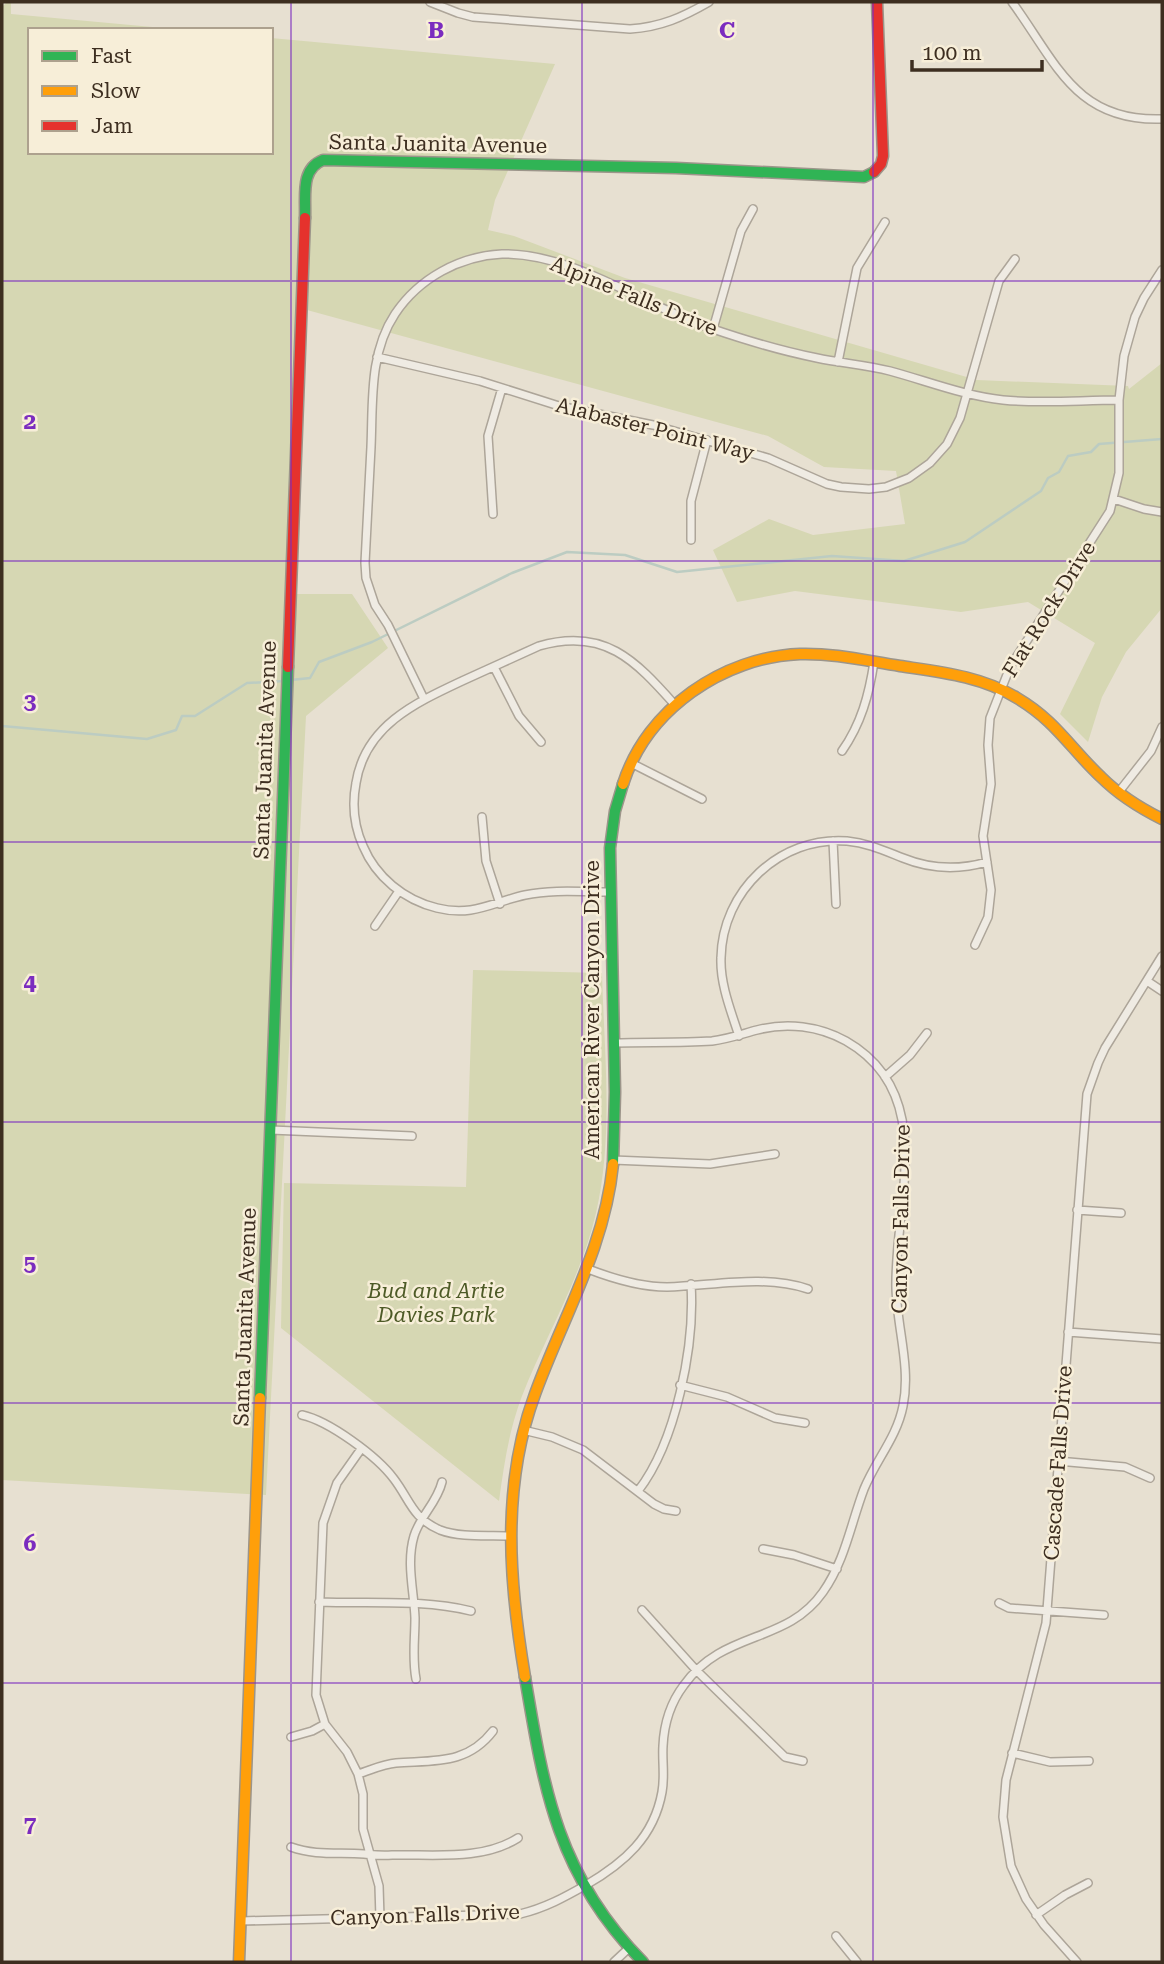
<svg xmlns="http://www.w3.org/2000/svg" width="1164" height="1964" font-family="'Roboto Serif',serif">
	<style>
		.green { fill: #d6d7b3 }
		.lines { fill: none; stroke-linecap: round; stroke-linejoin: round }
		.stream { stroke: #bcccc2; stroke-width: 2.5 }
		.street-casing { stroke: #ada599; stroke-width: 10 }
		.fast-casing { stroke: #9c958a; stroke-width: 13 }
		.slow-casing { stroke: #9c958a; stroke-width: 13 }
		.jam-casing { stroke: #9c958a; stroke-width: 13 }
		.street { stroke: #efebe3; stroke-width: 7 }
		.fast { stroke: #30b455; stroke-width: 10 }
		.slow { stroke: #ff9f0a; stroke-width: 10 }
		.jam { stroke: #e5322d; stroke-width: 10 }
		.grid { fill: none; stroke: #7b2cbf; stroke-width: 2; stroke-opacity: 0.55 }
		.labels { text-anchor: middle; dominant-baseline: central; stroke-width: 5; stroke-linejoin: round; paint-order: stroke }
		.street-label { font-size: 21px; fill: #3d2e20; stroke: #f7eed8 }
		.park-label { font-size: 21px; font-style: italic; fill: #4d5a26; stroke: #f7eed8 }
		.grid-label { font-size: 23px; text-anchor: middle; font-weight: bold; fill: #7b2cbf; stroke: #f7eed8; stroke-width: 5; stroke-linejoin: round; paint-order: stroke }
	</style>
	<rect width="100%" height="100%" fill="#e7e0d1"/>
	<path class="green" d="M7 2H11V14L185 30H30V152H271V38L555 64 495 200 488 230 514 236 625 278 977 380 1128 386 1129 389 1162 363V608L1126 652 1102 697 1088 742 1060 714 1095 643 1028 602 961 612 795 591 737 602 713 550 769 519 813 535 905 524 896 471 824 467 768 436 296 307 295 594H352L388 648 306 716 266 1495 2 1480V7Z
		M473 970 602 973C604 1052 614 1135 596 1213 581 1278 546 1335 522 1396 509 1430 504 1465 499 1501L281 1328 284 1183 466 1187Z"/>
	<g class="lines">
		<path class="stream" d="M291 680 310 678 319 662 372 642 512 573 567 552 625 555 677 572 832 556 904 561 965 542 1041 491 1048 478 1059 472 1068 456 1091 452 1099 444 1162 439
			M2 726 147 739 176 730 182 716H195L247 683 285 681"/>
		<defs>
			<path id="street" d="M430 2 458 13 473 17 630 29C661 27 683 17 709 2
				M1012 2C1056 62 1075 122 1162 119
				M713 329 741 231 753 209
				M377 357 480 381 559 406 653 425 768 458 827 484 841 487 869 489 886 487 909 478 930 463 947 444 960 418 999 281 1015 259
				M838 362 857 268 885 222
				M1114 499 1144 509 1162 512
				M493 514 488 436 502 388
				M691 540V501L707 440
				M494 667 519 716 541 742
				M424 699 388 625 375 605 366 578 365 563C367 524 369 486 371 447 373 402 369 353 395 314 419 278 460 256 502 254 575 253 644 306 710 328 745 340 782 351 817 358 841 363 866 365 890 371 927 381 965 396 1003 400 1041 404 1081 400 1119 400
				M842 751C861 724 869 695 874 662
				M631 763 702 799
				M1118 793 1151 751 1162 727
				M482 817 486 861 500 904
				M833 841 836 904
				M611 892C583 892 553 889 525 895 493 902 473 917 437 908 404 900 376 877 363 846 354 826 352 804 356 783 365 726 415 703 462 681 488 669 513 658 539 646 604 627 635 660 675 705
				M375 926 399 891
				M975 945 988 917 991 890 983 836 991 784 988 745 990 718 1010 667 1110 511 1119 473V400L1124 356 1135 317 1144 298 1162 270
				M1147 981 1162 991
				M739 1036C731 1011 720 984 721 958 722 891 780 836 847 841 868 843 885 851 903 858 930 869 959 870 987 862
				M885 1077 910 1055 927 1033
				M271 1130 412 1136
				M613 1160 710 1164 775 1154
				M1077 1210 1121 1213
				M588 1269C614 1279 640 1287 667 1287 713 1286 763 1274 808 1289
				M1068 1332 1162 1339
				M680 1385 727 1397 775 1418 805 1423
				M302 1415C329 1421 377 1456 394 1479 410 1500 412 1518 440 1530 461 1538 487 1535 509 1536
				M523 1430 552 1437 583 1450 654 1504 664 1509 676 1511
				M361 1449 337 1483 323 1523 316 1695 325 1724 347 1752 358 1774 363 1794V1829L379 1886 380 1918
				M1058 1461 1125 1467 1150 1478
				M638 1491C676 1442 695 1346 691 1284
				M763 1549 794 1555 837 1569
				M319 1602C370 1604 422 1599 471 1611
				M999 1603 1009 1608 1104 1615
				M642 1610 696 1670 785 1757 803 1761
				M416 1679C412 1658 415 1639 415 1618 414 1591 406 1563 414 1536 420 1516 437 1503 442 1482
				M291 1737 312 1731 325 1724
				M1012 1753 1050 1762 1089 1761
				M358 1774C371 1770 383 1764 396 1763 434 1760 467 1765 493 1731
				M291 1847C316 1856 339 1852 364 1854 375 1855 381 1856 392 1855 433 1854 482 1861 518 1838
				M1036 1915 1065 1895 1088 1883
				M241 1921 520 1914C545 1908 565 1897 586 1885 624 1863 654 1837 662 1792 665 1776 662 1761 663 1746 664 1724 671 1702 684 1685 724 1629 786 1645 823 1592 845 1561 851 1523 864 1489 876 1460 897 1437 903 1406 911 1367 897 1328 896 1288 894 1204 939 1094 846 1041 819 1026 787 1022 757 1030 742 1034 728 1039 712 1041 680 1043 647 1042 614 1043
				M836 1936 857 1962
				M614 1962 629 1948
				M1077 1962 1044 1925 1026 1899 1011 1866 1003 1817 1006 1780 1046 1623 1087 1094 1098 1063 1105 1048 1162 956"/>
			<path id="fast" d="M305 218C306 196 300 169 323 160L676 168 864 177 874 172
				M613 1164 615 1092 610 848 615 811 623 784
				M260 1398 288 667
				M525 1677C544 1791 558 1876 643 1962"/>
			<path id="slow" d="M623 784C647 709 723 657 800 654 834 653 867 661 900 666 940 672 981 676 1017 698 1056 721 1070 748 1101 777 1119 795 1140 808 1162 819
				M525 1677C509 1582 501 1486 535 1394 563 1317 605 1247 613 1164
				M239 1962 260 1398"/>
			<path id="jam" d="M874 172 881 164 883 156 877 2
				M288 667 305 218"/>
		</defs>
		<use href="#street" class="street-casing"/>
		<use href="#fast" class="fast-casing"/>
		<use href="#slow" class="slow-casing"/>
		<use href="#jam" class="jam-casing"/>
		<use href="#street" class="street"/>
		<use href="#fast" class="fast"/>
		<use href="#slow" class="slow"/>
		<use href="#jam" class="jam"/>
	</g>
	<path class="grid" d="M291 2V1962M582 2V1962M873 2V1962M2 281H1162M2 561H1162M2 842H1162M2 1122H1162M2 1403H1162M2 1683H1162"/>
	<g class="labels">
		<g class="street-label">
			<text transform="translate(438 144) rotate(1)">Santa Juanita Avenue</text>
			<text transform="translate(634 296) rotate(22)">Alpine Falls Drive</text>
			<text transform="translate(655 429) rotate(14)">Alabaster Point Way</text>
			<text transform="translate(1049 609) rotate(-58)">Flat Rock Drive</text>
			<text transform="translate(265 750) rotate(-88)">Santa Juanita Avenue</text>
			<text transform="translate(592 1010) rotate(-90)">American River Canyon Drive</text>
			<text transform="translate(901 1219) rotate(-89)">Canyon Falls Drive</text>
			<text transform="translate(245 1317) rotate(-88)">Santa Juanita Avenue</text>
			<text transform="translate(1058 1463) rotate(-86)">Cascade Falls Drive</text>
			<text transform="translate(425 1915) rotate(-2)">Canyon Falls Drive</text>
		</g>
		<g class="park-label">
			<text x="436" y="1291">Bud and Artie<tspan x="436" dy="24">Davies Park</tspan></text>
		</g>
	</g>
	<g class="grid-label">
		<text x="436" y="38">B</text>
		<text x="727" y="38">C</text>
		<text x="30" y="429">2</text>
		<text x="30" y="709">3</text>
		<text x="30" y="990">4</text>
		<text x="30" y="1271">5</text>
		<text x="30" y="1551">6</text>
		<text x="30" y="1832">7</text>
	</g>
	<rect width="1164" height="1964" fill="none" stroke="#3d2e20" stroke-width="7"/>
	<rect x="28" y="28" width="245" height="126" fill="#f7eed8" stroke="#ada18e" stroke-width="2"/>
	<rect x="42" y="51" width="35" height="10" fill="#30b455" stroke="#ada18e" stroke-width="2"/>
	<text x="91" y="63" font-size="21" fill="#3d2e20">Fast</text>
	<rect x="42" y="86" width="35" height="10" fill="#ff9f0a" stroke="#ada18e" stroke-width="2"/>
	<text x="91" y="98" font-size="21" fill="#3d2e20">Slow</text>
	<rect x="42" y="121" width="35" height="10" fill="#e5322d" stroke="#ada18e" stroke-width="2"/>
	<text x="91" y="133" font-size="21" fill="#3d2e20">Jam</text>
	<path d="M912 60v10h130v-10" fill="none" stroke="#3d2e20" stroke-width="3.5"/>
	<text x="922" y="60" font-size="21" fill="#3d2e20" stroke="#f7eed8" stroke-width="5" paint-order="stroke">100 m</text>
</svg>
